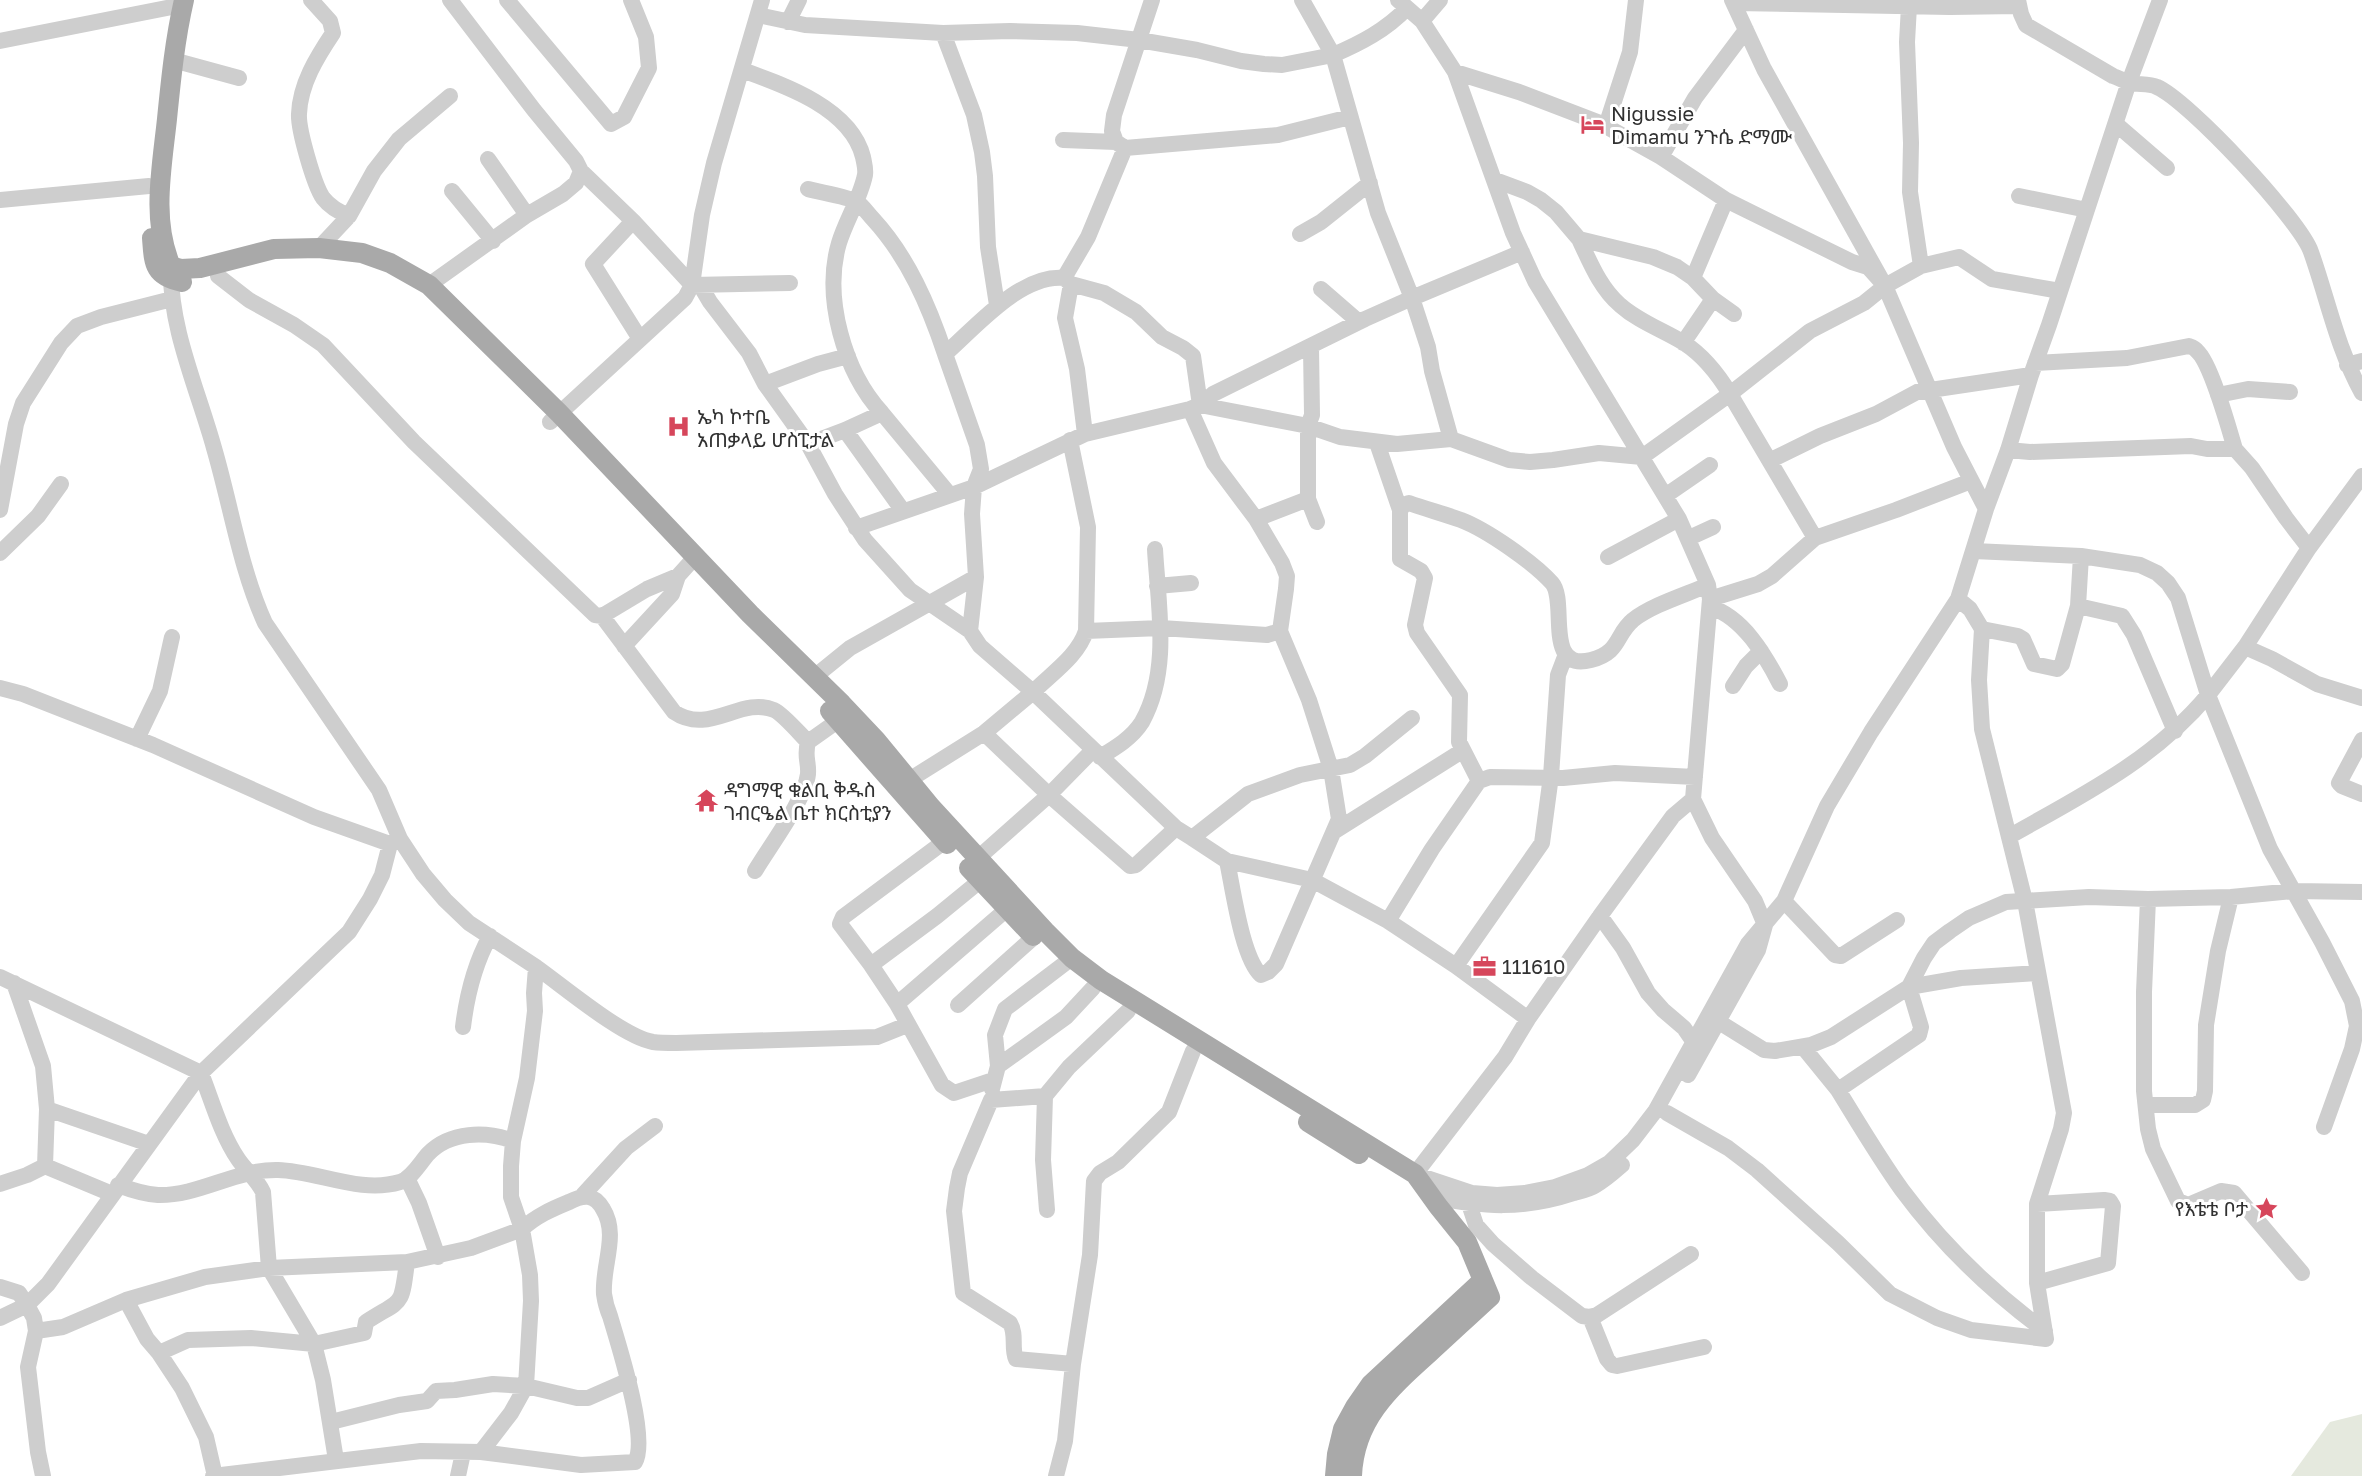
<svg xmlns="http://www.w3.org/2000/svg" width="2362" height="1476" font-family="'Golos Text','Noto Sans Ethiopic',sans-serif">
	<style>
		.green { fill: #e5e9de }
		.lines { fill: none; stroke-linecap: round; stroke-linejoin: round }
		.minor { stroke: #cecece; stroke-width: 16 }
		.major { stroke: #a9a9a9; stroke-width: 20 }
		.labels { text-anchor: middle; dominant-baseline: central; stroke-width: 6; stroke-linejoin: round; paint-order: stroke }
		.poi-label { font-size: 20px; fill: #313131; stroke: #fff; text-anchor: start }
	</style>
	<rect width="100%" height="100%" fill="#fff"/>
	<path class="green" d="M2362 1414V1476H2291L2330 1422Z"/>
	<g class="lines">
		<path class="minor" d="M311 0 330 21 333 33C317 57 300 84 299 114 298 129 314 185 323 198 330 207 339 212 349 216
			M507 0 611 124 624 117 649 68 646 37 631 0
			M1152 0 1114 115 1112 131 1116 142 1125 148 1278 135 1350 117
			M1398 0 1422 21 1455 72 1513 233 1535 281 1679 519 1708 585 1710 599 1693 799 1712 838 1755 901 1765 925 1758 950 1688 1075
			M2018 0 2021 14 2026 25 2113 76C2119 78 2124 81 2130 83 2139 85 2149 83 2157 87 2188 100 2300 220 2311 252 2328 300 2337 348 2362 393
			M1734 3 1950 7 2018 6
			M758 15 805 25 943 33 1010 31 1077 33 1139 40 1197 50 1241 61 1264 64 1282 65 1333 55 1302 0
			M1422 21 1440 0
			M788 22 799 0
			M943 33 974 115 982 152 985 176 988 247 997 305
			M0 41 172 7
			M173 60 239 78
			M742 70C784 85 851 108 863 157 864 162 866 169 865 175 860 199 846 220 839 243 823 297 844 372 882 413L845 430 808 444 835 494 865 540 910 590 970 631 980 646 1033 692 984 733 909 780
			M1455 72 1519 92 1600 123 1661 157 1726 200 1852 262 1868 267 1885 286 1921 266 1910 192 1911 143 1907 42 1909 6
			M2116 124 2167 168
			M1606 126 1630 52 1636 0
			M1063 140 1116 142
			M1661 157 1695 98 1746 30
			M488 159 527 215
			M581 171 633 221 692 285 790 283
			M1495 180 1527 192 1541 200 1556 212 1579 239 1653 257 1677 267 1693 278
			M808 189C818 192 850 197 857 202 863 206 868 214 873 219 908 257 929 306 945 354
			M452 191 493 241
			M2019 196 2087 210
			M0 200 149 186
			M633 221 593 264 640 339
			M1300 234 1321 222 1370 183
			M1579 239C1590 262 1600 288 1620 305 1639 322 1663 330 1684 343 1704 356 1718 374 1730 394L1810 331 1864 303 1885 286
			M319 248 349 216 374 171 399 139 450 96
			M1921 266 1959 257 1992 279 2060 291
			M171 267C169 327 198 390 214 448 231 506 240 568 265 623L379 790 400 839 423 874 445 900 469 923 536 967 534 993 535 1011 527 1078 513 1141 511 1166V1197L522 1229 471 1248 407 1262 269 1268 205 1277 126 1300 63 1327 36 1331 34 1318 27 1305 48 1284 201 1073 349 932 370 899 382 875 390 844
			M218 276 249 300 294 325 323 345 414 442 595 615 602 616 647 589 678 576 696 556
			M1064 278 1071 284 1104 293 1136 312 1162 337 1183 348 1193 356 1200 405 1308 426 1340 437 1397 444 1451 439 1509 460 1530 462 1553 460 1599 453 1642 457 1730 394 1815 538 1896 510 1971 481
			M1071 284 1065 318 1077 369 1085 434
			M429 285 527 215 563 194 576 183 581 171 576 161 534 110 450 0
			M700 285 710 302 749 353 765 384 808 444
			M1321 289 1359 322
			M1713 299 1693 278 1726 200
			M1683 343 1713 299 1734 314
			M2347 365 2362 361
			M765 384 818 364 848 356
			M2218 395 2248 389 2290 392
			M1190 409 1214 463 1256 519 1282 563 1287 576 1286 589 1280 631 1309 700 1331 769 1339 819 1276 964 1268 972 1261 975C1242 958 1233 889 1227 861
			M882 413 950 495
			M550 422 685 298 692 285 702 215 714 163 762 0
			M845 430 903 511
			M1451 439 1432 371 1428 347 1412 298 1522 252
			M1070 440 1088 527 1086 631 1161 628 1267 635 1280 631
			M1377 443 1400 510
			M2235 449 2252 468 2286 518 2309 548
			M2008 450 2030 452 2191 446 2207 449H2235C2229 429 2211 363 2197 351 2195 348 2192 347 2189 346L2127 358 2035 363
			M1771 460 1820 436 1876 414 1917 392 2031 375
			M1665 496 1710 465
			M1308 499V426L1312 415 1311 347
			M1986 509 2008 450 2031 375 2049 325 2129 82 2160 0
			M0 510 16 424 23 403 61 343 77 326 101 317 172 299
			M1256 519 1308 499 1317 522
			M856 528 974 487 1085 434 1190 409 1200 405 1213 394 1365 319 1412 298 1378 213 1333 55C1361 43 1386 30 1407 8
			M1689 538 1713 527
			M1974 551 2081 556 2140 565 2157 573 2168 583 2178 598 2208 695C2154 760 2081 796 2010 836
			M0 553 38 516 61 484
			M2081 556 2078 606 2122 616 2134 635 2175 731
			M1608 557 1679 519
			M1157 586 1191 583
			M1710 599 1758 584 1772 576 1815 538
			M1958 599 1970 609 1982 629 2018 636 2023 639 2034 664 2057 669 2062 664 2078 606
			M1710 607C1743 617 1765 655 1780 684
			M602 616 674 712C709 736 741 696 774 710 783 714 800 734 808 742
			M970 631 976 577
			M1086 631C1078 656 1052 673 1033 692L1176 828 1192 838 1227 861 1312 880 1388 921 1456 966 1528 1019
			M624 646 672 594 678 576
			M2245 647 2272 659 2317 684 2362 698
			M813 678 850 648 976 577 972 514 974 487 981 469 977 445 945 354C975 328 1020 274 1064 278L1088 237 1125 148
			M1733 686 1746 666 1761 651
			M0 688 23 694 153 745 314 817 390 844 399 839
			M984 733 1049 795 1130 866 1136 865 1176 828
			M137 739 160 691 172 637
			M2362 740 2339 783 2342 786 2362 794
			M1100 757C1115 748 1132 738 1142 722 1171 670 1158 605 1155 549
			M1695 777 1615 773 1563 778 1490 777 1479 781 1459 742 1460 695 1417 633 1415 625 1425 578 1421 571 1400 559V510L1404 505 1409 503C1426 509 1444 514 1461 520 1487 530 1533 562 1552 583 1568 601 1543 672 1591 660 1621 652 1615 635 1633 620 1652 605 1685 595 1708 585
			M1693 799 1673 816 1600 916 1528 1019 1505 1057 1415 1174 1472 1193 1497 1195 1525 1193 1555 1187 1588 1175 1609 1163 1633 1140 1656 1110 1748 944 1784 901 1827 806 1871 732 1958 599 1986 509 1954 447 1885 286 1764 69 1732 0
			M1335 831 1462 751
			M1192 838 1248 794 1300 775 1350 765 1365 756 1412 718
			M945 841 843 917 840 924 871 965 897 1004 942 1085 954 1093 993 1080
			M978 858 1049 795 1093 750
			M755 871C769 847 805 800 808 774 809 761 804 757 808 742L839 720
			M2148 899 2144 992V1091L2148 1129 2153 1149 2178 1201 2188 1205 2221 1191 2234 1193 2302 1273
			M1784 901 1835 955 1841 956 1897 920
			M1600 916 1623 948 1648 993 1663 1010 1684 1028 1693 1041
			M1388 921 1432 849 1479 781
			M871 965 937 916 981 880
			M1456 966 1542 843 1551 776 1558 675 1566 654
			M536 967C563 986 623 1037 653 1042 660 1043 669 1043 676 1043L877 1037 907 1025
			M0 977 201 1073C212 1101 221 1134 238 1159 246 1171 257 1179 263 1192L269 1268 314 1344 251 1338 188 1340 159 1353 147 1339 126 1300
			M14 983 43 1066 47 1109 149 1144
			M897 1004 1007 909
			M958 1005 1034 937
			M1719 1022 1764 1050 1775 1051 1811 1045 1831 1037 1909 987 1924 958 1934 943 1950 931 1969 918 2006 902 2089 897 2148 899 2231 897 2294 891 2362 892
			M463 1027C467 994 474 965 490 936
			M1803 1047 1838 1090 1919 1035 1921 1027 1909 987 1961 978 2037 973
			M998 1066 1066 1017 1093 988
			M992 1089 998 1066 995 1035 1005 1009 1072 958
			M1838 1090C1859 1124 1879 1158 1902 1190 1942 1244 1992 1292 2045 1331
			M1045 1096 1043 1160 1047 1210
			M2146 1105H2195L2203 1100 2205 1091 2206 1025 2218 951 2231 897
			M47 1109 45 1166 112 1194
			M1667 1113 1728 1148 1757 1170 1838 1243 1890 1294 1937 1318 1971 1330 2046 1339 2037 1283V1204L2061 1129 2064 1113 2025 901 1982 729 1979 680 1982 629
			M2324 1127 2352 1049 2357 1026 2352 1001 2322 942 2270 849 2208 695 2245 647 2309 548 2362 476
			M407 1178 419 1203 438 1257
			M0 1184 27 1175 45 1166
			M118 1185C131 1190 144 1194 158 1195 199 1196 236 1169 278 1170 317 1171 360 1194 400 1182 412 1178 420 1163 428 1154 450 1131 486 1131 513 1141
			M583 1195 626 1148 655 1126
			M1431 1197C1483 1207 1523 1210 1574 1193 1581 1191 1590 1189 1596 1185 1605 1180 1614 1172 1622 1165
			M1469 1204 1476 1225 1493 1244 1532 1278 1582 1316 1590 1317 1597 1315 1691 1254
			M2037 1283 2108 1263 2113 1206 2110 1201 2104 1200 2037 1204
			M0 1287 19 1293 27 1305 0 1318
			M1590 1317 1607 1359 1612 1365 1617 1366 1704 1347
			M36 1331 28 1367 38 1452 43 1476
			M159 1353 182 1388 206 1437 215 1476
			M1073 1364 1016 1359C1011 1348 1017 1335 1010 1323L963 1293 954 1211 957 1188 960 1173 991 1100 1045 1096 1069 1067 1128 1011
			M331 1422 399 1405 427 1401 436 1391 455 1390 493 1384 526 1386 577 1398H588L629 1380
			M336 1460 323 1380 314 1344 364 1333 366 1322C403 1298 401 1309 407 1262
			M213 1476 421 1451 481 1452 581 1465 635 1462C649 1439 618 1343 610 1316 607 1309 605 1301 604 1294 602 1265 619 1235 603 1209 594 1193 583 1195 569 1202 552 1209 536 1216 522 1229L530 1275 531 1301 526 1386 511 1413 481 1452
			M458 1476 463 1453
			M1056 1476 1065 1441 1073 1364 1090 1255 1094 1181 1100 1173 1118 1162 1169 1112 1193 1051"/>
		<path class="major" d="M184 0C175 39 171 79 167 119 162 167 151 220 171 266L181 269 200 268 274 249 319 248 362 253 390 263 429 285 559 413 750 614 842 704 876 740 931 807 1045 931 1072 958 1101 980 1415 1174 1438 1206 1467 1242 1490 1297C1469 1316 1449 1335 1428 1354 1389 1389 1354 1420 1352 1476
			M152 238C154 263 153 276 182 282
			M830 711 947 844
			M969 868 1033 936
			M1308 1122 1359 1154
			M1335 1476 1337 1454 1343 1429 1355 1407 1371 1384 1483 1280"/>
	</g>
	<defs>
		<symbol id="hotel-bare" viewBox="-9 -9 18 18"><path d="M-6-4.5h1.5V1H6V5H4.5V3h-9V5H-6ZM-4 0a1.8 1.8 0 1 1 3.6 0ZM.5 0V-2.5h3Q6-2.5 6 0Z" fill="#d6465b" stroke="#fff" stroke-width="2.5" paint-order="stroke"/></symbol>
		<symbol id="hospital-bare" viewBox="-9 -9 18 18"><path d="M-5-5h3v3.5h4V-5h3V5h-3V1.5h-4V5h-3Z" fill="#d6465b" stroke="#fff" stroke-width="2.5" paint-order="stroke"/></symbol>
		<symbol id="temple-bare" viewBox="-9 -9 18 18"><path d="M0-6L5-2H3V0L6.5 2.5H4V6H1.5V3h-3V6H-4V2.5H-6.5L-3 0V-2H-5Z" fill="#d6465b" stroke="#fff" stroke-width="2.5" paint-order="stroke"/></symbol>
		<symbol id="office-bare" viewBox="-9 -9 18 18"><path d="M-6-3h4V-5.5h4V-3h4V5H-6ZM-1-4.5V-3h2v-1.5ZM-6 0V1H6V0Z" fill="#d6465b" stroke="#fff" stroke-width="2.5" paint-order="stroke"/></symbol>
		<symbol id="sight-bare" viewBox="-9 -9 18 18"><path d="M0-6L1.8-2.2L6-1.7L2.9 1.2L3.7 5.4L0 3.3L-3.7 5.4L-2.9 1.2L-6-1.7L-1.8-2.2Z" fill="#d6465b" stroke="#fff" stroke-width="2.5" paint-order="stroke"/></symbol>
	</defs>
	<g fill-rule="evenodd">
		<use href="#hotel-bare" x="1576" y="108" width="33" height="33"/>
		<use href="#hospital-bare" x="662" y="410" width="33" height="33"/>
		<use href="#temple-bare" x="690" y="784" width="33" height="33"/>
		<use href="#office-bare" x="1468" y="950" width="33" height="33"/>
		<use href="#sight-bare" x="2250" y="1192" width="33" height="33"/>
	</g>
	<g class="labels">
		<g class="poi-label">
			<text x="1611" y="113">Nigussie<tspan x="1611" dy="23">Dimamu ንጉሴ ድማሙ</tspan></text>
			<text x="697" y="416">ኤካ ኮተቤ<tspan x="697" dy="23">አጠቃላይ ሆስፒታል</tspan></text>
			<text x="724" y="789">ዳግማዊ ቁልቢ ቅዱስ<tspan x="724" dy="23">ገብርዔል ቤተ ክርስቲያን</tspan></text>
			<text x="1502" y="966">111610</text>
			<text x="2248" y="1208" text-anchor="end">የእቴቴ ቦታ</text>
		</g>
	</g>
</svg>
